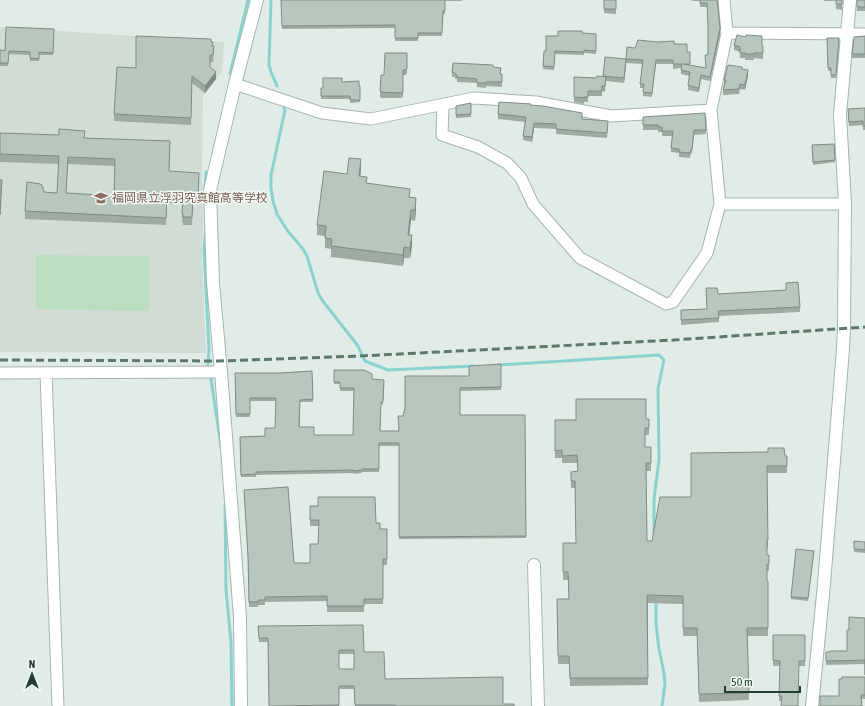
<svg xmlns="http://www.w3.org/2000/svg" width="865" height="706" font-family="'Asap Condensed','Noto Sans JP',sans-serif">
	<style>
		.built { fill: #d0dcd4 }
		.green { fill: #bbdebe }
		.lines { fill: none; stroke-linecap: round; stroke-linejoin: round }
		.stream { stroke: #8ad2d0; stroke-width: 3 }
		.street-casing { stroke: #a5b4ac; stroke-width: 13 }
		.secondary-casing { stroke: #a0b8ac; stroke-width: 14 }
		.street { stroke: #fff; stroke-width: 11 }
		.secondary { stroke: #fff; stroke-width: 12 }
		.rail { stroke: #5c796c; stroke-width: 3; stroke-dasharray: 8 4; stroke-linecap: butt }
		.wall { fill: #9daba3; fill-rule: evenodd }
		.shaded-wall { fill: #808b85 }
		.building { fill: #b7c7be; stroke: #808b85; fill-rule: evenodd }
		.labels { text-anchor: middle; dominant-baseline: central; stroke-width: 3; stroke-linejoin: round; paint-order: stroke }
		.education-label { font-size: 12px; fill: #785e54; stroke: #f3f9f4; text-anchor: start }
	</style>
	<rect width="100%" height="100%" fill="#e2ece6"/>
	<path class="built" d="M0 27 224 42 223 61 221 73 203 96 202 170 203 227 202 252 206 353 0 352Z"/>
	<path class="green" d="M36 255 149 256V311L36 309Z"/>
	<g class="lines">
		<path class="stream" d="M271 0 269 65 271 72 277 86
			M230 74 248 0
			M284 108 285 110 271 175V188L273 201 277 214 287 230 303 249 307 256 318 293 322 300 358 346 365 361 388 370 473 366
			M205 188 206 172
			M206 227 204 250 209 350 208 365
			M498 365 659 355 664 360 658 389 659 460 654 499V533
			M211 379 222 453
			M225 506 226 590 231 642 232 706
			M656 601V624L659 649 664 673 665 684 662 706"/>
		<defs>
			<path id="street" d="M724 0 727 33 711 110 720 204H845
				M727 33 865 34
				M235 84 322 113 371 119 474 98 536 102 611 116 711 110
				M443 104 442 135 478 147 507 163 521 178 533 204 580 258 666 304 673 302 707 253 720 204
				M0 373 221 372
				M46 373 58 706"/>
			<path id="secondary" d="M534 565 538 706
				M241 706 240 617 221 372 213 282 210 190 235 84 257 0
				M812 706 824 584 843 349 844 328 845 204 840 115 850 0"/>
		</defs>
		<use href="#street" class="street-casing"/>
		<use href="#secondary" class="secondary-casing"/>
		<use href="#street" class="street"/>
		<use href="#secondary" class="secondary"/>
		<path class="rail" d="M0 360 220 361 360 356 674 340 865 327"/>
	</g>
	<path class="wall" d="M281 0H462V1H445V14H443L442 36H418V41H395V28L282 29Z
		M604 0H616V14L604 13Z
		M691 0H717L720 33 710 81 701 79 699 91 698 92 688 90 689 76 681 74V68L673 69V64H656L652 97 643 96V88H640L642 64 626 63V59L635 48 674 44 687 52H690V65L706 68 705 55H708V28L707 7H700V1H692Z
		M824 0H842V10L836 9V1H824Z
		M865 0V11H857V7Z
		M54 29 53 55H39V61H30V55L9 54 8 66H0V50L5 51Z
		M582 33 596 34V54L584 53V55L555 54 554 70 543 69 544 51H546L558 36Z
		M865 36V58H852V54Z
		M827 38 839 41 836 78H831V71H828Z
		M211 42 212 46H214L213 62H210V67L216 79 205 93 192 83 191 125 114 121V114L136 68Z
		M734 45 763 46V59L754 58V60H745V58H740V52L734 50Z
		M407 53V74H406V75H403V97H402V98H381V97H380V91L384 75Z
		M605 57 626 65 624 83 606 81 605 92 602 91V96H588V102H584V104L574 102V77L596 78 603 77Z
		M453 63 493 67 501 74H502V87L486 86V88L477 87V83L457 82V79H455V77H452Z
		M742 69 748 75 745 90 740 89 739 94 723 95V90L724 85V80Z
		M342 82 360 86V102L350 103V99H321V88H323Z
		M471 103V117L456 118V106Z
		M530 105 608 126 607 138 556 134V129L534 128 532 142 523 140V136L525 122 498 119V114Z
		M865 108V130H863V125L849 126 848 113Z
		M643 117 706 130V134L694 135 692 154 691 153 690 158 679 157V153L671 152 672 136H662V132H658V130H643Z
		M0 133 85 138 170 149 169 171 199 180 198 204H193L192 225H183V222H182V204L167 203 166 225 25 219V211L44 192 57 193 59 164 0 162ZM68 164 115 166 114 196 66 193Z
		M834 144 835 162 813 165 812 145Z
		M361 170 360 176 367 183 410 197 416 208 415 221 411 220 409 235 412 246 410 258H404L403 266 331 257V249L325 248V236L317 235V225L347 174Z
		M718 294 800 307V312L719 316V322L681 325V310L707 309Z
		M501 364V390L460 391V415H525L526 538 399 539V446H379V472H362V473L353 474V473L256 475V477H241L240 437 265 436 275 428 276 401H250V417H236L235 373H280L312 371 313 402H300V427L314 435H353L354 391H340V384H334V370L372 379 384 380 383 405 381 404 380 431H399L403 416 469 376Z
		M649 419V435H645V447H651V471H646L647 541H652L691 497 785 456H787V473H767L768 548H767V555H769V571H767V581H768V636H747L749 700 699 702 697 636H683V604L648 603V685L570 686 569 664H558L557 599H569L568 580H563V543H576L575 488H571V472L578 471 577 463H562V458H555V420Z
		M244 490 294 563H310L318 544 319 526H310V506L376 523 380 529H387V565H383V604H364V612H327V601L265 602V605H258V607H249L248 561Z
		M865 542V553L854 552V549Z
		M814 551 808 601 791 599V597Z
		M865 618V699L839 696 865 677V664L826 665V652L847 651 849 630Z
		M258 626 364 652 385 679 503 704 514 706H355L354 689H339V706H269L268 642H259ZM339 654H354V669H339Z
		M773 635H805V666H799L782 701H779L780 666H773Z"/>
	<path class="shaded-wall" d="M720 28V33L710 81V77Z
		M626 59V65L624 83V78Z
		M748 70V75L745 90V85Z
		M216 72V79L205 93V86Z
		M701 75 699 91 698 92V88Z
		M534 123V128L532 142V137Z
		M361 159V170L359 186V176Z
		M416 198V208L415 221V210Z
		M411 210V220L408 245V235Z
		M412 235V246L410 258V248Z
		M404 247V258L403 266V255Z"/>
	<path class="building" d="M281 0H445V11H443L442 33H418V38H395V25L282 26Z
		M604 0H616V9H604Z
		M700 0H717L720 28 710 77 701 75 699 87 698 88 688 85 690 72 681 70 682 64H673V60H656L652 93 643 92 644 84H640L643 60 626 59 627 47 635 48 638 40 657 42 674 41V44H687V52H690V64H683L706 68 705 55H708V25L707 3H700Z
		M836 0H842V4H836Z
		M857 0H865V7H857Z
		M6 27 54 29 53 53 39 52V59L30 58V52L9 51 8 63H0V50L5 51Z
		M558 31H582V33L596 34V51L584 50V52L555 51 554 67 543 66 544 51H546V36H558Z
		M737 35 746 37V35L762 36V46H763V53H754V54H745V53H740V47L734 45Z
		M136 36 211 39V42H213L212 46H214L213 55H210V67L216 72 205 86 192 76 191 118 114 114 117 67 136 68Z
		M865 36V54H852L854 37Z
		M827 38H839L836 75H831V68H828Z
		M385 53H407V69H406V70H403V92H402V93L381 92V91H380L381 75H384Z
		M605 57 626 59 624 78 603 76Z
		M453 63 493 65V67L501 68 500 74H502V82H486V83H477V79L457 77V75L455 74V73H452Z
		M728 65 742 67V69L748 70 745 85 740 84 739 89 723 90 726 80H724Z
		M597 76 606 77 605 86H602V91H588V97H584V98L574 97V77L596 78Z
		M323 78H342V82L359 81V86H360V100H350V96H321V88H323Z
		M499 102 531 104 530 105 543 106 582 113V119L608 121 607 133 556 129V124L534 123 532 137 523 136 526 117 498 114Z
		M471 103V114L456 115V106Z
		M865 108V126H863V121L849 122 848 109Z
		M705 113 706 130H694L692 149H691L690 153 679 152V149L671 148 673 131H662V127H658V125H643V117Z
		M59 129 85 131 84 138 170 141 169 171 199 173 198 197 193 196 192 217H183V214H182L183 196 167 195 166 218 25 211 27 182 40 184 42 185 44 192 57 193 59 156 0 154V133L59 135ZM68 157 115 159 114 196 66 193Z
		M834 144 835 160 813 162 812 145Z
		M349 158 361 159 359 176 367 177 366 183 410 189 409 197 416 198 415 210H411L408 235H412L410 248 404 247 403 255 331 246 332 239 325 238 326 226 317 225 324 171 347 174Z
		M0 180H2L0 215Z
		M798 282 800 307 718 311 719 318 681 320V310L707 309 706 288H717L718 294 786 290V283Z
		M501 364V387L460 388V415H525L526 536 399 537V443H379V469H362V470L353 471V470L256 472V474L241 475 240 437 265 436V428H275L276 398H250V414H236L235 373H280L312 371 313 399 300 400 299 427H314V435H353L354 388H340V382H334V370H364L372 374V379L384 380 383 402H381L380 431H399L398 416H403L405 408V376H469V366Z
		M576 399H646V419H649V428H645V447H651V463H646L647 541H652L660 497H691V453L768 452V448H784L785 456H787V466H767L768 540H767V555H769V564H767V581H768V628H747L749 693 699 694 697 628H683V596L647 595 648 678H570L569 656H558L557 599H569L568 572H563V543H576L575 481H571V472L578 471 577 455 562 456V450L555 451V420H576Z
		M288 487 294 563H310V544H318L319 520H310V506H318V497H375L376 523H380V529H387V559H383V599H364V606H327V596L265 597V600H258V602H249L248 556 244 490Z
		M854 541 865 542V550L854 549Z
		M796 549 814 551 808 598 791 597Z
		M849 617 865 618V675V660L826 661V652H830V651H847V630H849Z
		M363 625 364 652H384L385 679 503 677V704H514V706H395V705H355L354 686H339V705L269 706 268 638H259L258 626ZM339 650H354V669H339Z
		M773 635H805V661H799L798 706H781L782 696H779L780 661 773 660Z
		M842 677H865V695H861L862 706H820V696H839V679H842Z"/>
	<defs>
		<symbol id="school-bare" viewBox="-9 -9 18 18"><path d="M0-5L7-2L0 1L-7-2ZM-4 1L0 2.5L4 1V4Q0 6-4 4Z" fill="#8d6e63" stroke="#f3f9f4" stroke-width="2.5" paint-order="stroke"/></symbol>
	</defs>
	<g fill-rule="evenodd">
		<use href="#school-bare" x="91" y="188" width="20" height="20"/>
	</g>
	<g class="labels">
		<g class="education-label">
			<text x="112" y="198">福岡県立浮羽究真館高等学校</text>
		</g>
	</g>
	<g transform="translate(32 674)" stroke="#f3f9f4" stroke-width="3" paint-order="stroke">
	<path d="M0-3L7 15L0 10L-7 15Z" fill="#223d31"/>
	<text y="-6" font-size="11" font-weight="bold" text-anchor="middle" fill="#223d31">N</text>
	</g>
	<path d="M725 686v6h75v-6" fill="none" stroke="#223d31" stroke-width="2"/>
	<text x="731" y="686" font-size="12" fill="#223d31" stroke="#f3f9f4" stroke-width="3" paint-order="stroke">50 m</text>
</svg>
